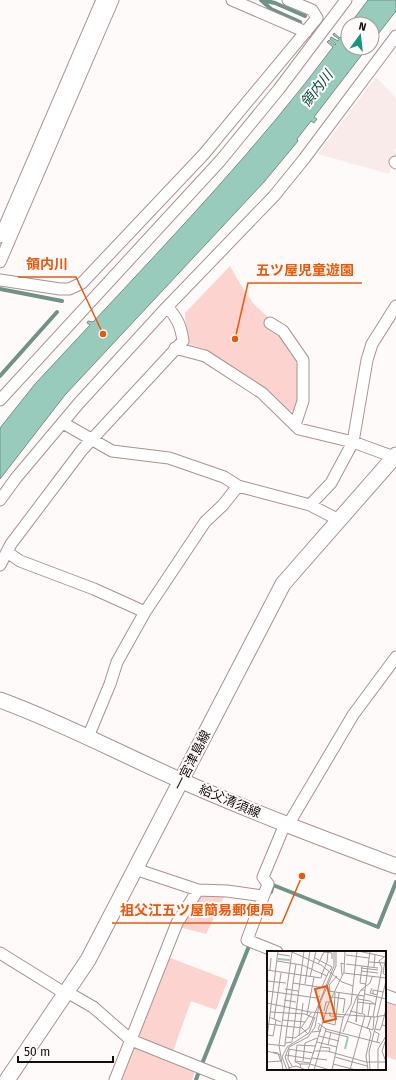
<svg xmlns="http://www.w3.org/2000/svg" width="396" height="1080" font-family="'Fira Sans','Noto Sans JP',sans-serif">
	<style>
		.built { fill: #f8ebea }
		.green { fill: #fcd3ce }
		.water { fill: #99cbbd; stroke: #719288 }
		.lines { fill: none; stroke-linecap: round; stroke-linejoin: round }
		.stream { stroke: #719288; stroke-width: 4 }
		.minor-casing { stroke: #a89391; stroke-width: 13 }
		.secondary-casing { stroke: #a89391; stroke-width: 17 }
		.minor { stroke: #fff; stroke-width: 11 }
		.secondary { stroke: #fff; stroke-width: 15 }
		.labels { text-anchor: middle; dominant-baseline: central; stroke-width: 4; stroke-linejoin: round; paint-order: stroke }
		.street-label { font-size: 13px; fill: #150d0d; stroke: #fefaf9 }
		.water-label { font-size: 14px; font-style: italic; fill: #00483c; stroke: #fefaf9 }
		.inset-river { fill: none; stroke: #99cbbd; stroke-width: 2 }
		.inset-road { fill: none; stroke: #a19b9b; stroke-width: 1 }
		.view { fill: #e8590c; fill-opacity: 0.15; stroke: #e8590c; stroke-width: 2 }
		.inset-edge { fill: none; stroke: #150d0d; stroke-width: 2 }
		.leader { fill: none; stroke: #e8590c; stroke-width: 1.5 }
		.callout-dot { fill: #e8590c; stroke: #fefaf9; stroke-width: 1.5 }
		.callout-label { font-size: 14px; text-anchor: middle; font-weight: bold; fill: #e8590c; stroke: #fefaf9; stroke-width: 4; stroke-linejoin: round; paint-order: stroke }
	</style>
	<rect width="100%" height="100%" fill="#fefaf9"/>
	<path class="built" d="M376 77 396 98V148L394 151 396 152V158H394L389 174 318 154Z"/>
	<path class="green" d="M230 266C237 278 244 291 253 303 258 309 266 314 271 320 292 345 311 377 296 410L287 411 264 387 204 349 187 344 185 313Z
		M200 893 225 895 206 934 179 927Z
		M168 957 228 980 216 1010 191 1001 172 1054 136 1037Z
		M385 1000 396 1004V1060L385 1056Z
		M131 1045 196 1069 192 1080H117Z"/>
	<path class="water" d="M368 0H396V11L372 42V24H350Z
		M348 27V48H367L314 117 317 119 314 123 311 121 297 139 298 141 264 182 65 395 0 479V428L35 384 90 325 87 323 88 321 93 322C176 233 260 145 333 47L327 42 329 40 335 45 336 44 330 39 331 37 338 41 339 39 333 35 334 33 340 38Z"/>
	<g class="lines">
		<path class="stream" d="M261 0 271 9 300 22
			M262 0 275 3 305 16
			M0 289 62 301
			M0 376 57 312
			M271 892 273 885 378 927 396 882
			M202 1064 249 946
			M196 1080 199 1071"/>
		<defs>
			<path id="minor" d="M232 0 306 32
				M395 162 396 163
				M0 237 102 0
				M0 262 113 0
				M0 280 60 289H69L82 283 204 154 317 18 312 10 288 0
				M270 323 283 331 303 360V401L295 425
				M175 348 205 356 262 393 299 429 353 442 331 483 310 505
				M0 400 220 161 279 89 346 0
				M63 423 112 451 169 458 224 477 238 486
				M394 457 353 442 367 360 372 344 396 306
				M0 500 16 478 79 403 167 307 274 196 304 159 396 36
				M7 552 20 561 94 589 145 612
				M0 565 11 544 82 450 183 341C181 326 177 317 167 307
				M88 737 110 684 117 662 145 612 205 522 223 505 238 486 310 505 339 520
				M288 825 353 715 396 657
				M135 869 198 890 227 891 263 896
				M277 952 247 940 268 884 263 877 285 824
				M0 953 66 994
				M67 992 93 1007 131 1040 231 1080
				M385 995 396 999
				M115 1080 177 923 198 890"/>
			<path id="secondary" d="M0 700C63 723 121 754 182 781 252 812 324 839 396 866
				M7 1080 88 960 283 584 396 455"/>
		</defs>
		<use href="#minor" class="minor-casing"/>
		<use href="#secondary" class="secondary-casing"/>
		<use href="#minor" class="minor"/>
		<use href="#secondary" class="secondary"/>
	</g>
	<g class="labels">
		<g class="street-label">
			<text transform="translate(192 760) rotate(-63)">一宮津島線</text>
			<text transform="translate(230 801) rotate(23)">給父清須線</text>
		</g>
		<g class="water-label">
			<text transform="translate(317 89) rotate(-52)">領内川</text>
		</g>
	</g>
	<g transform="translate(267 951)">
		<rect width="119" height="119" fill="#fefaf9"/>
		<path class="inset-river" d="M11 8 23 9M78 98 81 86"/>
		<path class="inset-road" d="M91 0 119 6M25 1 54 14 75 31 86 35M10 3 23 5M79 4 102 7M119 5 116 22 119 25M48 7 65 16 63 20M10 10 22 12M102 11 118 12M22 12 35 14 60 25M29 13 26 32 58 37M51 13 57 1 65 2V8M79 13 111 17M95 15 93 32 99 33M107 16 108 4M94 17 111 19M0 19 54 27 55 23M3 19 4 7M94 20 111 22M77 22 119 27M55 23 60 11 61 1M75 24 74 12 77 13M43 26 49 0M0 30 19 32M38 33 43 0M55 36 62 20M105 37 103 42 110 44M18 38 31 40M94 39 103 32 105 26M0 40 50 47 53 45M61 40 97 45M63 40 62 34 70 25M98 43 119 48M106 43V39L116 41M65 46 78 48 76 62M91 48 103 50 109 54M17 49 29 51M90 51 107 53M0 52 43 61 108 66 119 64M57 60 59 51H62M83 60 95 63M3 61 38 63 47 67M63 61V65L77 66M67 61 68 42M40 64 47 26M90 64 89 71 91 44 94 39H98M101 65 103 53M2 66 14 71M106 66 115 17 112 10 117 6M110 66 119 30M7 68 14 22M15 69 38 71M80 70 94 75M57 71 68 74 72 42M51 72 59 78 113 92M1 73 35 77 41 83M115 74 119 58M94 75 106 79 107 66M34 77 44 62M100 78 104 66M108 78 113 79 115 74 119 75M58 80 81 86M107 80 112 83 110 91M45 81 54 80 51 78 53 74M76 81 90 45M1 84 6 85 9 69M32 85 36 52M52 85 72 90M19 86 28 87 42 77 67 15V0M0 87 11 0M119 88 115 100 119 111M50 91 70 96M18 92 26 32M0 93 18 95V92L25 91 37 0M61 94 64 81M54 96 63 97 62 101M21 98 47 102M22 99 21 108 25 115M0 100 14 104M47 100H60L99 111H119M6 101 11 102 14 111M19 104 44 108M68 106 100 115M45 107 60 109M28 110 43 112M36 110 38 92 50 87M0 111 14 110M33 113 28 111 30 94 49 95M66 113 89 119M21 117 29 115 39 119M34 117 33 113H43L63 119M16 119 12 94 25 1M20 119 15 106 20 96 42 82 48 66M23 119 18 106 22 96 41 86 48 76 52 54 69 15V0M41 119 61 54 77 21 78 0M47 119 59 78M65 119 76 67 84 53 90 0M83 119 98 64 95 62 103 0M101 119 99 105 104 83 102 78M103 119 102 101 111 66M111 119V98L119 85"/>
		<path class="view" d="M60 35 69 68 57 71 48 38Z"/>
		<rect width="119" height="119" class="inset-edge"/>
	</g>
	<path class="leader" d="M103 334L76 277H18M235 339L248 283H362M302 876L282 923H112"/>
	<g class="callout-dot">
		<circle cx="103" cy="334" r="4"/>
		<circle cx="235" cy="339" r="4"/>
		<circle cx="302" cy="876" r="4"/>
	</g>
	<g class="callout-label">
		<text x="47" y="269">領内川</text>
		<text x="305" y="275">五ツ屋児童遊園</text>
		<text x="197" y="915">祖父江五ツ屋簡易郵便局</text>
	</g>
	<g transform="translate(360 36) rotate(15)"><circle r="19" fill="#fefaf9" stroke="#a19b9b"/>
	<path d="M0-3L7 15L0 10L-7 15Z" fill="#15957d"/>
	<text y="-6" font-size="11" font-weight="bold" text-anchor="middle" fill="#150d0d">N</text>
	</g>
	<path d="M18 1056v6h95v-6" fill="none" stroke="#150d0d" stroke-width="2"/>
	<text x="24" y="1056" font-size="12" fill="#150d0d" stroke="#fefaf9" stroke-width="3" paint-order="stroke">50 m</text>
</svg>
